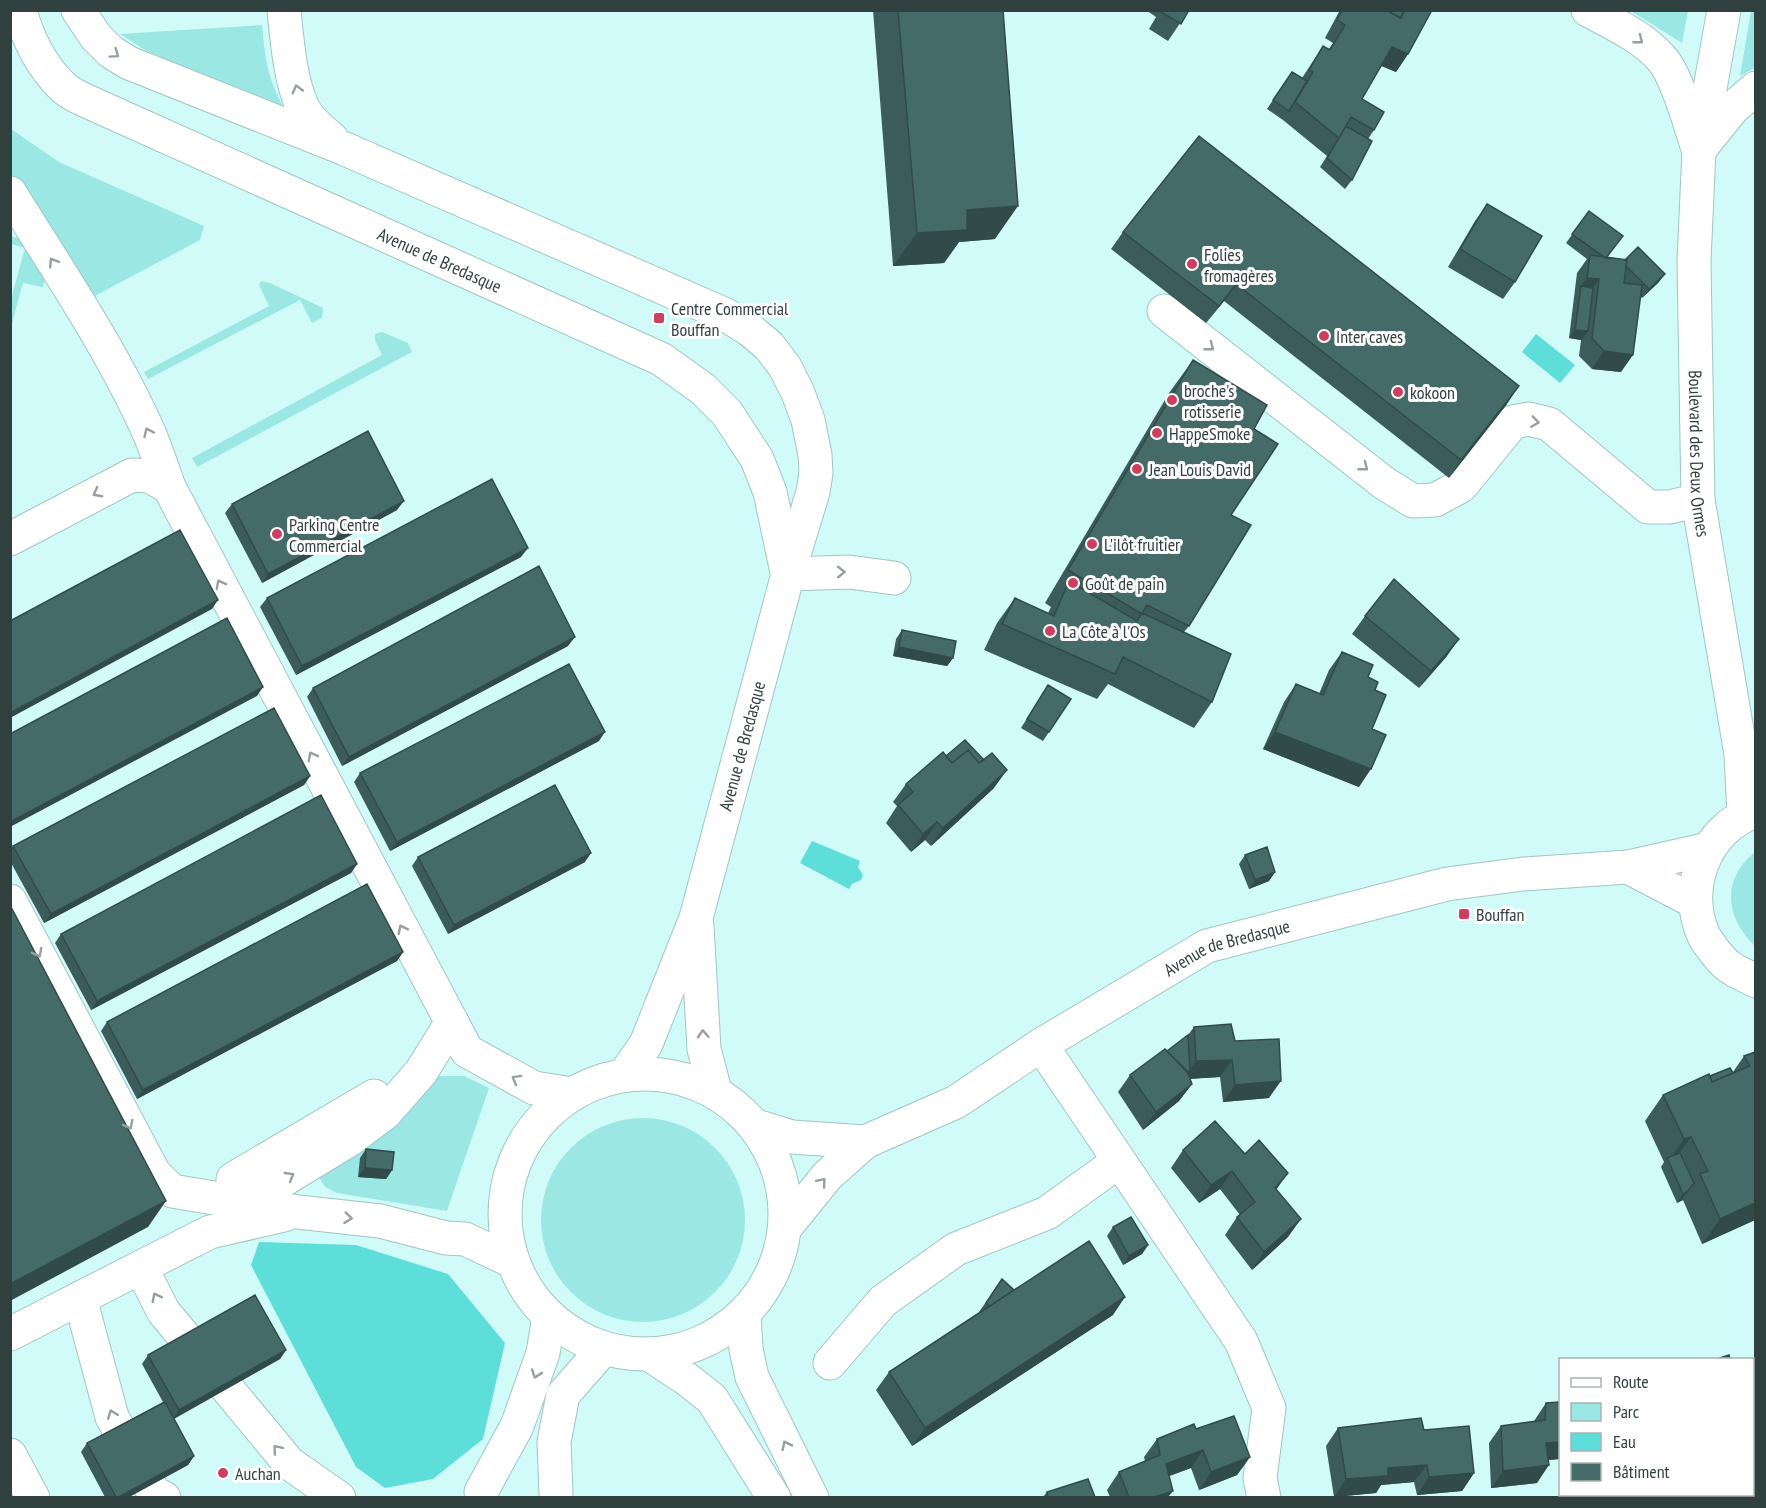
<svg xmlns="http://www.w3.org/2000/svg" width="1766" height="1508" font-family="'PT Sans Narrow',sans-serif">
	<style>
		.green { fill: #9ae7e3 }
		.water { fill: #5dded9 }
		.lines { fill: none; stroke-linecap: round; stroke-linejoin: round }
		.minor-casing { stroke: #9ec6c4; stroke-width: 35 }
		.minor { stroke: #fff; stroke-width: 33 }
		.wall { fill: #3b5c5a }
		.shaded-wall { fill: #304b4a }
		.building { fill: #456b69; stroke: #304b4a; stroke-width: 1.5 }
		.oneway { stroke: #97a09f }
		.poi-dot { fill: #ce3e5e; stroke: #fefefe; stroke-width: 2 }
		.labels { text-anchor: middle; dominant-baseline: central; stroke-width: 6; stroke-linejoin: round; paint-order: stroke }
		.poi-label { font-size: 18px; fill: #2f403f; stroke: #fefefe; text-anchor: start }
		.street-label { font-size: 18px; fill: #2f403f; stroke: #fefefe }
	</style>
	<rect width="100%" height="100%" fill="#d1fbf8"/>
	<path class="green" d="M1631 11H1688L1682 43Z
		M1751 11H1755V68L1740 76Z
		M262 25C265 55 267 77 282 104L280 110 145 50 120 34Z
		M11 129 59 162 204 226 200 240 91 298 58 239 11 176Z
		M11 237 21 238 45 276 43 287 23 283 11 327V299L25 248 11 244Z
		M261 281 270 283 323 308 322 318 312 323 300 300 148 379 144 372 269 306 259 285Z
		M382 332 408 343 412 352 197 467 192 458 382 355 375 340V334Z
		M1755 852V946C1725 918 1721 879 1755 852Z
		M438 1076H464L489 1088 447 1211 337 1193 325 1187 318 1175Z
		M541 1220a102 102 0 1 1 204 0a102 102 0 1 1-204 0Z"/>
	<path class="water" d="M1536 334 1575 365 1560 383 1522 352Z
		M812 841 860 861 858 867 863 875 861 880 852 884 849 889 800 863Z
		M259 1242 356 1245 448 1274 505 1343 483 1439 433 1479 385 1488 356 1467 251 1265Z"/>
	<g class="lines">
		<defs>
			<g id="minor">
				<path id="s1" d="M20 10C27 38 43 69 64 88 74 97 90 102 102 108L661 359 703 389 727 413 757 459 770 492 787 572"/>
				<path d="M78 10 96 37 111 52 129 63 345 149 726 315 750 330 769 346 785 367 798 393 808 420 815 455 816 473 813 492 788 574 696 918 646 1044 625 1074"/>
				<path d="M284 10C287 40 290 81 303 108 309 120 321 130 332 139"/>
				<path d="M1588 10C1614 24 1643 37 1662 59 1677 76 1690 124 1697 146"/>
				<path id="s2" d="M1724 10 1699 150 1694 261 1698 500 1741 754 1744 815"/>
				<path d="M1700 149 1733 108 1756 88"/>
				<path d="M10 193C59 272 113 351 150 435 157 452 163 470 169 487L467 1051 534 1088 572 1094"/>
				<path d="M1164 311 1384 483 1413 501 1435 500 1461 486 1513 422 1529 419 1549 424 1648 507H1670L1698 500"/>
				<path d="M10 539 132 475 149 476 169 487"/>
				<path d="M788 574 849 572 894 578"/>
				<path d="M1756 811C1705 828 1682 889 1704 936 1709 945 1720 959 1727 965 1735 972 1747 976 1756 981"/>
				<path d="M1628 867 1695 902"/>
				<path d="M10 901 154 1173 172 1191 298 1212 380 1221 446 1238 465 1239 512 1261"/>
				<path d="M697 926 704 1049 715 1091"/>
				<path d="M1041 1045 1241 1341 1269 1408 1260 1478 1264 1498"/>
				<circle cx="645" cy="1214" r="140"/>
				<path d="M385 1113 374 1096 233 1179 237 1201 285 1179 349 1140 385 1113 421 1072 452 1022"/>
				<path d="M756 1126 792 1137 865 1142"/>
				<path d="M284 1215 210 1232 141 1267 163 1311 289 1463 339 1498"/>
				<path id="s3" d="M785 1228 827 1176 865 1142 956 1102 1041 1045 1207 946 1447 884 1523 874 1628 867 1708 849"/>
				<path d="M80 1298 112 1417 154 1493 164 1498"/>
				<path d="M744 1314 746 1349 752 1377 812 1498"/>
				<path d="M10 1334 141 1267"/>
				<path d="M650 1355 688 1380 712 1399 774 1498"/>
				<path d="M830 1363 883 1301 956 1249 1047 1213 1118 1162"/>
				<path d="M10 1455 33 1498"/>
				<path d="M1752 1459 1756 1458"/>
				<path d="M481 1492 517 1426 543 1353 549 1317"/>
				<path d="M556 1494 554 1442 563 1395 604 1348"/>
			</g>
		</defs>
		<use href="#minor" class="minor-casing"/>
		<use href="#minor" class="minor"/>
	</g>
	<path class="wall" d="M873 10H1003L995 239 959 242 944 263 893 266Z
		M1146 10H1189L1168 41 1149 29 1156 17Z
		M1340 10H1405L1408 54 1396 72 1381 66 1362 99 1374 130 1368 139 1352 180 1345 189 1320 167 1327 156 1283 120 1267 109 1292 72 1302 78 1323 46 1329 49 1333 43 1325 38Z
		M1487 204 1515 282 1503 299 1448 267 1475 221Z
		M1589 211 1607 258 1665 274 1658 283 1642 298 1641 297 1621 372 1592 369 1579 356 1581 340 1569 338 1577 273 1587 259 1566 243Z
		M1123 232 1507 404 1449 478 1224 301 1206 323 1111 249Z
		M1193 360 1254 429 1231 515 1189 626 1184 632 1212 702 1194 728 1108 684 1097 699 984 650 997 623 1015 598 1048 613 1051 607 1045 603 1169 393Z
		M232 504 397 510 262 583 225 513Z
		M521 557 296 675 260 607 267 598Z
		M1365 616 1447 656 1419 688 1352 634Z
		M902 630 953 658 947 666 893 656 896 639Z
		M568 646 342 766 307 697 313 688Z
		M1342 652 1368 677 1375 690 1372 729 1359 787 1263 749 1284 702 1296 684 1319 694 1329 670Z
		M1048 685 1049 732 1043 741 1021 728Z
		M599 741 390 851 354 782 360 773Z
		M946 756 994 788 931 846 925 840 911 852 886 823 897 806 893 802 906 784Z
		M310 776 304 785 44 923 10 861V850L13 846Z
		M1245 855 1275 872 1269 881 1249 889 1239 864Z
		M418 857 585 862 448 934 412 866Z
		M357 864 351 873 91 1010 55 943 61 934Z
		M403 952 397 961 137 1099 101 1031 107 1022Z
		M1194 1027 1235 1041 1269 1098 1223 1102 1220 1077 1190 1079 1192 1084 1179 1101 1143 1130 1118 1092 1130 1075 1167 1051 1188 1035Z
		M1755 1052V1220L1702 1244 1683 1200 1677 1203 1661 1167 1664 1162 1645 1121 1663 1095 1710 1076 1733 1072 1744 1056Z
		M366 1149 392 1170 386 1179 358 1177 360 1158Z
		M1183 1150 1276 1190 1288 1237 1252 1270 1225 1235 1237 1217 1240 1215 1220 1189 1199 1203 1171 1168Z
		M1113 1227 1148 1245 1142 1254 1123 1265 1107 1236Z
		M1002 1279 1014 1290 1113 1315 912 1446 876 1390 889 1372 980 1312H979Z
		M286 1350 280 1359 174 1419 194 1456 188 1465 129 1497H105L81 1452 87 1443 163 1402 142 1364 148 1355Z
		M1560 1402V1459L1548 1460 1537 1483 1491 1488 1489 1443 1501 1426 1534 1421 1546 1403Z
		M1338 1428 1424 1430 1474 1473 1462 1491 1417 1495 1414 1482 1381 1485 1376 1493 1334 1497 1326 1446Z
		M1196 1429 1250 1457 1237 1475 1199 1490 1191 1468 1169 1476 1168 1497H1110L1107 1490 1119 1472 1145 1461 1144 1457 1157 1439Z
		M1047 1492 1095 1497H1043Z"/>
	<path class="shaded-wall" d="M1392 47 1408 54 1396 72 1380 65Z
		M1018 206 995 239 959 242 944 263 893 266 917 233 967 210Z
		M1665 274 1658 283 1642 298 1649 289Z
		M1587 278 1599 279 1587 297 1581 286Z
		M1236 284 1224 301 1206 323 1219 306Z
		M1575 330 1588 331 1581 340 1569 338Z
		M1604 351 1633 355 1621 372 1592 369Z
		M1519 386 1507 404 1449 478 1461 460Z
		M404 501 397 510 262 583 268 574Z
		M528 548 521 557 296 675 302 666Z
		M218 600 212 609 10 718V713Z
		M575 637 568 646 342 766 349 757Z
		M1459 639 1447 656 1419 688 1431 671Z
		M899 647 953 658 947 666 893 656Z
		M263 687 257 696 10 827V822Z
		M605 732 599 741 390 851 397 842Z
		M1275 732 1371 769 1359 787 1263 749Z
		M1007 770 994 788 931 846 943 828Z
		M310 776 304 785 44 923 51 914Z
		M937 822 925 840 911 852 923 834Z
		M591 853 585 862 448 934 454 925Z
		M357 864 351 873 91 1010 97 1001Z
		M1275 872 1269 881 1249 889 1255 880Z
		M403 952 397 961 137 1099 143 1090Z
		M1232 1060 1220 1077 1184 1079 1175 1089 1196 1061Z
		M1281 1081 1269 1098 1223 1102 1235 1085Z
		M1192 1084 1179 1101 1143 1130 1156 1112Z
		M1691 1137 1673 1162H1668L1684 1139Z
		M365 1168 392 1170 386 1179 358 1177Z
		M1232 1171 1220 1189 1199 1203 1211 1185Z
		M1288 1173 1276 1190 1275 1188Z
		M1687 1192 1682 1199 1683 1200 1677 1203 1683 1194Z
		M166 1201 148 1227 10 1301V1284Z
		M1755 1203V1220L1702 1244 1720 1219Z
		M1301 1219 1288 1237 1252 1270 1264 1252Z
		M1148 1245 1142 1254 1123 1265 1129 1256Z
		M1125 1297 1113 1315 912 1446 925 1428Z
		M286 1350 280 1359 173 1419 179 1410Z
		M1755 1420V1433L1752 1434V1421Z
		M1560 1442V1459L1533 1461 1546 1443Z
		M1203 1450 1191 1468 1153 1482 1166 1464Z
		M194 1456 188 1465 129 1497H119Z
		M1250 1457 1237 1475 1199 1490 1211 1472Z
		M1427 1465 1414 1482 1381 1485 1376 1493 1334 1497 1346 1479 1388 1468Z
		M1549 1465 1537 1483 1491 1488 1503 1471Z
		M1474 1473 1462 1491 1417 1495 1429 1477Z
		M1173 1491 1168 1497H1155Z"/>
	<path class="building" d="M898 10H1003L1018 206 967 210V230L917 233Z
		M1162 10H1189L1181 24 1161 12Z
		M1342 10H1386L1401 18 1405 10H1432L1408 54 1392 47 1362 99 1384 112 1374 130 1351 117 1339 138 1295 102 1313 72 1309 70 1323 46 1330 50 1345 25 1337 20Z
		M1386 10H1403L1404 11 1400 18Z
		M1292 72 1307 81 1289 111 1273 100Z
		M1346 126 1372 141 1352 180 1327 158Z
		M1199 136 1519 386 1461 460 1236 284 1219 306 1123 232Z
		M1487 204 1542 236 1515 282 1460 249Z
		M1589 211 1623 236 1606 258 1604 257 1572 234Z
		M1638 247 1665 274 1649 289 1626 266 1627 260H1625Z
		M1590 255 1627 260 1624 283 1642 285 1633 355 1604 351 1592 338 1599 279 1587 278Z
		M1581 286 1593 288 1588 331 1575 330Z
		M1193 360 1267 405 1254 429 1278 444 1231 515 1251 525 1189 626 1147 605 1142 614 1068 570Z
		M368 431 404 501 268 574 232 504Z
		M492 479 528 548 302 666 267 598Z
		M180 530 218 600 10 713V621Z
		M539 566 575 637 349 757 313 688Z
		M1394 579 1459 639 1431 671 1365 616Z
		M1069 581 1137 621 1142 613 1231 654 1212 702 1123 657 1115 674 1002 624 1015 598 1054 616Z
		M227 618 263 687 10 822V734Z
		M902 630 956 641 953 658 899 647Z
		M1342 652 1373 665 1368 677 1378 682 1375 690 1386 695 1372 729 1386 735 1371 769 1275 732 1296 684 1323 695Z
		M569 664 605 732 397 842 360 773Z
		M1048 685 1071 699 1049 732 1027 719Z
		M274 708 310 776 51 914 13 846Z
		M965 740 984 760 979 763 968 750 952 763 946 756Z
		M968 750 979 763 992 753 1007 770 943 828 937 822 923 834 898 805 913 792 906 784 943 752 952 763Z
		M555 785 591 853 454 925 418 857Z
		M321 795 357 864 97 1001 61 934Z
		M1267 847 1275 872 1255 880 1245 855Z
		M367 884 403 952 143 1090 107 1022Z
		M10 905 166 1201 10 1284Z
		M1231 1024 1235 1041 1279 1039 1281 1081 1235 1085 1232 1060 1196 1061 1194 1027Z
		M1188 1035 1190 1070 1188 1073 1167 1051Z
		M1165 1049 1187 1071 1192 1084 1156 1112 1130 1075Z
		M1755 1052V1203L1720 1219 1700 1174 1708 1171 1691 1137 1684 1139 1663 1095 1709 1074 1712 1082 1750 1066 1744 1056Z
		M1730 1068 1733 1073 1712 1082 1710 1076Z
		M1215 1121 1245 1154 1259 1140 1288 1173 1275 1188 1301 1219 1264 1252 1237 1217 1255 1202 1232 1171 1211 1185 1183 1150Z
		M366 1149 394 1152 392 1170 365 1168Z
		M1680 1153 1694 1183 1687 1192 1683 1194 1667 1158Z
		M1131 1217 1148 1245 1129 1256 1113 1227Z
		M1089 1241 1125 1297 925 1428 889 1372Z
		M1002 1279 1014 1290 990 1306 986 1303Z
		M255 1295 286 1350 179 1410 148 1355Z
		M1729 1355 1730 1359H1717Z
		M1755 1377V1420L1752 1421V1378Z
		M165 1402 194 1456 119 1497H116L87 1443Z
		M1560 1402V1442L1546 1443 1549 1465 1503 1471 1501 1426 1545 1420 1546 1403Z
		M1234 1416 1250 1457 1211 1472 1203 1450 1166 1464 1173 1491 1155 1497H1129L1119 1472 1160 1455 1157 1439 1194 1424 1196 1429Z
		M1421 1418 1424 1430 1469 1426 1474 1473 1429 1477 1427 1465 1388 1468V1476L1346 1479 1338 1428Z
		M1088 1479 1095 1497H1048L1047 1492Z"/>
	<defs><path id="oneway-chevron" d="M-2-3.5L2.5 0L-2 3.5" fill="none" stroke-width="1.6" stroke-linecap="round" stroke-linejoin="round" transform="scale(1.5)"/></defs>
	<g class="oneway">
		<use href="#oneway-chevron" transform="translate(1639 40) rotate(38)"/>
		<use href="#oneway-chevron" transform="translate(115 54) rotate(35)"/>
		<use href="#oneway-chevron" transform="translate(297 89) rotate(-105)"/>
		<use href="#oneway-chevron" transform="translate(53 262) rotate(-122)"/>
		<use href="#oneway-chevron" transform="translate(1210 347) rotate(38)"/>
		<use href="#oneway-chevron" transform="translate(1535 422) rotate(8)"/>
		<use href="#oneway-chevron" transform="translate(148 432) rotate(-115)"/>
		<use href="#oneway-chevron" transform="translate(1364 467) rotate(38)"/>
		<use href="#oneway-chevron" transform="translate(97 493) rotate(152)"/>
		<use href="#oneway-chevron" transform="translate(841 572) rotate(-1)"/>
		<use href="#oneway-chevron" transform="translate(220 584) rotate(-118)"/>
		<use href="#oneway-chevron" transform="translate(312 756) rotate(-118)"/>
		<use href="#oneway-chevron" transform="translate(402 929) rotate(-117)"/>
		<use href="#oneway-chevron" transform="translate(38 953) rotate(62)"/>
		<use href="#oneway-chevron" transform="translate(703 1034) rotate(-93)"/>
		<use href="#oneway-chevron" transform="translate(516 1079) rotate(-151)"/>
		<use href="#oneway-chevron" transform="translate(129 1125) rotate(62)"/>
		<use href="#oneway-chevron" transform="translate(290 1176) rotate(-30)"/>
		<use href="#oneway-chevron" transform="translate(822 1182) rotate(-50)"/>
		<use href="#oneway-chevron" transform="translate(348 1218) rotate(7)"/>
		<use href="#oneway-chevron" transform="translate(156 1297) rotate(-117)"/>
		<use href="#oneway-chevron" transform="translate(536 1374) rotate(109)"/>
		<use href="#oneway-chevron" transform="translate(112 1414) rotate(-111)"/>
		<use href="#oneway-chevron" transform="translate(786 1445) rotate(-116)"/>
		<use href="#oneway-chevron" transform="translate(277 1449) rotate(-130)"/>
	</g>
	<g class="poi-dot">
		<circle cx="1192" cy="264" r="6"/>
		<rect x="653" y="312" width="12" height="12" rx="3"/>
		<circle cx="1324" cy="336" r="6"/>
		<circle cx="1398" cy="392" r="6"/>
		<circle cx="1172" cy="400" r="6"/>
		<circle cx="1157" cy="433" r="6"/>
		<circle cx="1137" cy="469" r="6"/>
		<circle cx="277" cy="534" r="6"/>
		<circle cx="1092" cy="544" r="6"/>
		<circle cx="1073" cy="583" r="6"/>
		<circle cx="1050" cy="631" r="6"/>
		<rect x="1458" y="908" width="12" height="12" rx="3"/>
		<circle cx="223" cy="1473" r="6"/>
	</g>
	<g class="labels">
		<g class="poi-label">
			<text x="1204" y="254">Folies<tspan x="1204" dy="21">fromagères</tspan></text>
			<text x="671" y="308">Centre Commercial<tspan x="671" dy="21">Bouffan</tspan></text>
			<text x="1336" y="336">Inter caves</text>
			<text x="1184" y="390">broche's<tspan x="1184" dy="21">rotisserie</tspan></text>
			<text x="1410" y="392">kokoon</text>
			<text x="1169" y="433">HappeSmoke</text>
			<text x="1149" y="469">Jean Louis David</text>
			<text x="289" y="524">Parking Centre<tspan x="289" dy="21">Commercial</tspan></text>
			<text x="1104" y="544">L'ilôt fruitier</text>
			<text x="1085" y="583">Goût de pain</text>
			<text x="1062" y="631">La Côte à l'Os</text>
			<text x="1476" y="914">Bouffan</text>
			<text x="235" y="1473">Auchan</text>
		</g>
		<g class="street-label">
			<text stroke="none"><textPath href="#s1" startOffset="504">Avenue de Bredasque</textPath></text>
			<text stroke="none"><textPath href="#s2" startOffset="446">Boulevard des Deux Ormes</textPath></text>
			<text transform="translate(742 746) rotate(-75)">Avenue de Bredasque</text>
			<text stroke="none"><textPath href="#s3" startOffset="531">Avenue de Bredasque</textPath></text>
		</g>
	</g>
	<rect width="1766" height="1508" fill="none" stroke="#2f403f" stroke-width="24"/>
	<rect x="1559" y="1358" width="195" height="138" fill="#fefefe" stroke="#abb2b2" stroke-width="1.5"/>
	<rect x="1571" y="1378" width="30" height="9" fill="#ffffff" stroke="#abb2b2" stroke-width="1.5"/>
	<text x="1613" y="1388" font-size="18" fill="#2f403f">Route</text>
	<rect x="1571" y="1403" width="30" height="18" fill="#9ae7e3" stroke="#abb2b2" stroke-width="1.5"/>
	<text x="1613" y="1418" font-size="18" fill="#2f403f">Parc</text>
	<rect x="1571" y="1433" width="30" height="18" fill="#5dded9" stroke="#abb2b2" stroke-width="1.5"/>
	<text x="1613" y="1448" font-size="18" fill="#2f403f">Eau</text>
	<rect x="1571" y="1463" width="30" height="18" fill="#456b69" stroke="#abb2b2" stroke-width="1.5"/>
	<text x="1613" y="1478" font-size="18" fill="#2f403f">Bâtiment</text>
</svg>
